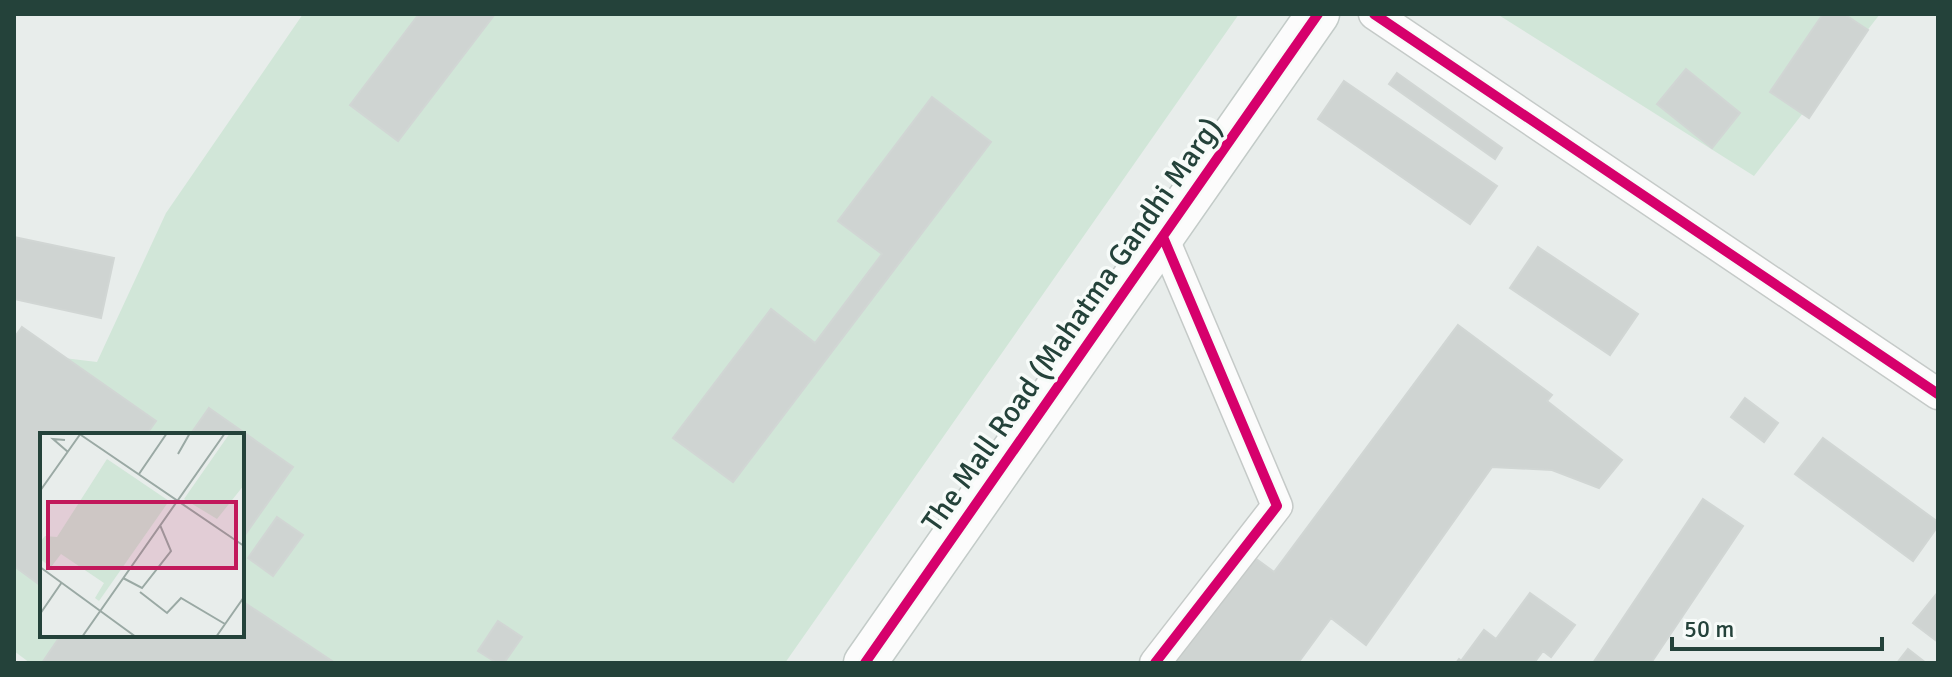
<svg xmlns="http://www.w3.org/2000/svg" width="1952" height="677" font-family="Signika,sans-serif">
	<style>
		.pitch { fill: #d1e6d8 }
		.building { fill: #cfd4d2; stroke: #d1d6d4; stroke-width: 2 }
		.lines { fill: none; stroke-linecap: round; stroke-linejoin: round }
		.street-casing { stroke: #c5cac8; stroke-width: 33 }
		.secondary-casing { stroke: #c3cbc8; stroke-width: 45 }
		.street { stroke: #fcfcfc; stroke-width: 30 }
		.secondary { stroke: #fcfcfc; stroke-width: 42 }
		.cycleway-casing { stroke: #f7fbf9; stroke-width: 15 }
		.cycleway { stroke: #d6006c; stroke-width: 10 }
		.labels { text-anchor: middle; dominant-baseline: central; stroke-width: 7; stroke-linejoin: round; paint-order: stroke }
		.street-label { font-size: 30px; fill: #24423a; stroke: #f7fbf9 }
		.inset-road { fill: none; stroke: #9aa9a4; stroke-width: 2 }
		.view { fill: #c2185b; fill-opacity: 0.15; stroke: #c2185b; stroke-width: 4 }
		.inset-edge { fill: none; stroke: #24423a; stroke-width: 4 }
	</style>
	<rect width="100%" height="100%" fill="#e8edeb"/>
	<path class="pitch" d="M303 14H1239L785 663H335L242 601V435H42V635H61L42 663H30L14 651V352L97 362 166 213Z
		M1497 14H1880L1754 176Z"/>
	<path class="building" d="M419 14H495L398 141 350 105Z
		M1823 14H1844L1868 30 1809 118 1770 92Z
		M1686 69 1740 113 1712 148 1657 104Z
		M1397 73 1502 148 1495 159 1389 84Z
		M1344 81 1497 186 1470 224 1318 119Z
		M932 97 991 142 733 482 673 438 771 309 815 343 882 254 838 221Z
		M14 237 114 258 101 318 14 299Z
		M1538 247 1638 314 1610 355 1510 288Z
		M1458 325 1552 395 1547 401 1622 460 1599 488 1552 470 1492 467 1366 645 1331 618 1298 663H1156L1241 548 1274 572Z
		M22 327 156 421 146 435H42L40 585 14 566V338Z
		M1745 398 1778 423 1764 442 1731 417Z
		M209 408 293 467 242 539V435H190Z
		M1823 438 1938 522V526L1913 561 1795 474Z
		M1703 499 1743 526 1651 663H1593Z
		M277 517 303 535 273 576 248 558Z
		M1938 592V642L1913 623Z
		M1530 593 1575 625 1551 657 1543 651 1534 663H1456L1459 659 1461 661 1484 630 1496 639Z
		M242 601 335 663H42L61 635H242Z
		M498 621 522 637 504 663H497L478 651Z
		M1908 649 1926 663H1897Z"/>
	<g class="lines">
		<defs>
			<path id="street" d="M1374 14 1938 394
				M1155 663 1277 506 1163 237"/>
			<path id="secondary" d="M865 663 1318 14"/>
		</defs>
		<use href="#street" class="street-casing"/>
		<use href="#secondary" class="secondary-casing"/>
		<use href="#street" class="street"/>
		<use href="#secondary" class="secondary"/>
		<defs>
			<path id="cycleway" d="M1374 14 1938 394
				M865 663 1318 14
				M1155 663 1277 506 1163 237"/>
		</defs>
		<use href="#cycleway" class="cycleway-casing"/>
		<use href="#cycleway" class="cycleway"/>
	</g>
	<g class="labels">
		<g class="street-label">
			<text transform="translate(1072 325) rotate(-55)">The Mall Road (Mahatma Gandhi Marg)</text>
		</g>
	</g>
	<g transform="translate(40 433)">
		<rect width="204" height="204" fill="#e8edeb"/>
		<path d="M190 0H204V52L177 86 144 66ZM67 26 129 68 59 168 55 165 64 150 21 121 11 134 0 126V109L5 103 17 104Z" fill="#d1e6d8"/>
		<path class="inset-road" d="M38 0 204 113M25 7 13 6 28 19M138 21 150 0M99 41 127 0M0 58 41 0M0 134 96 204M83 145 102 155 131 118 120 92M100 159 127 180 141 165 185 191M0 181 22 149M42 204 185 0M176 204 204 164"/>
		<path class="view" d="M8 69H196V135H8Z"/>
		<rect width="204" height="204" class="inset-edge"/>
	</g>
	<rect width="1952" height="677" fill="none" stroke="#24423a" stroke-width="32"/>
	<path d="M1672 637v12h210v-12" fill="none" stroke="#24423a" stroke-width="4"/>
	<text x="1684" y="637" font-size="24" fill="#24423a" stroke="#f7fbf9" stroke-width="6" paint-order="stroke">50 m</text>
</svg>
